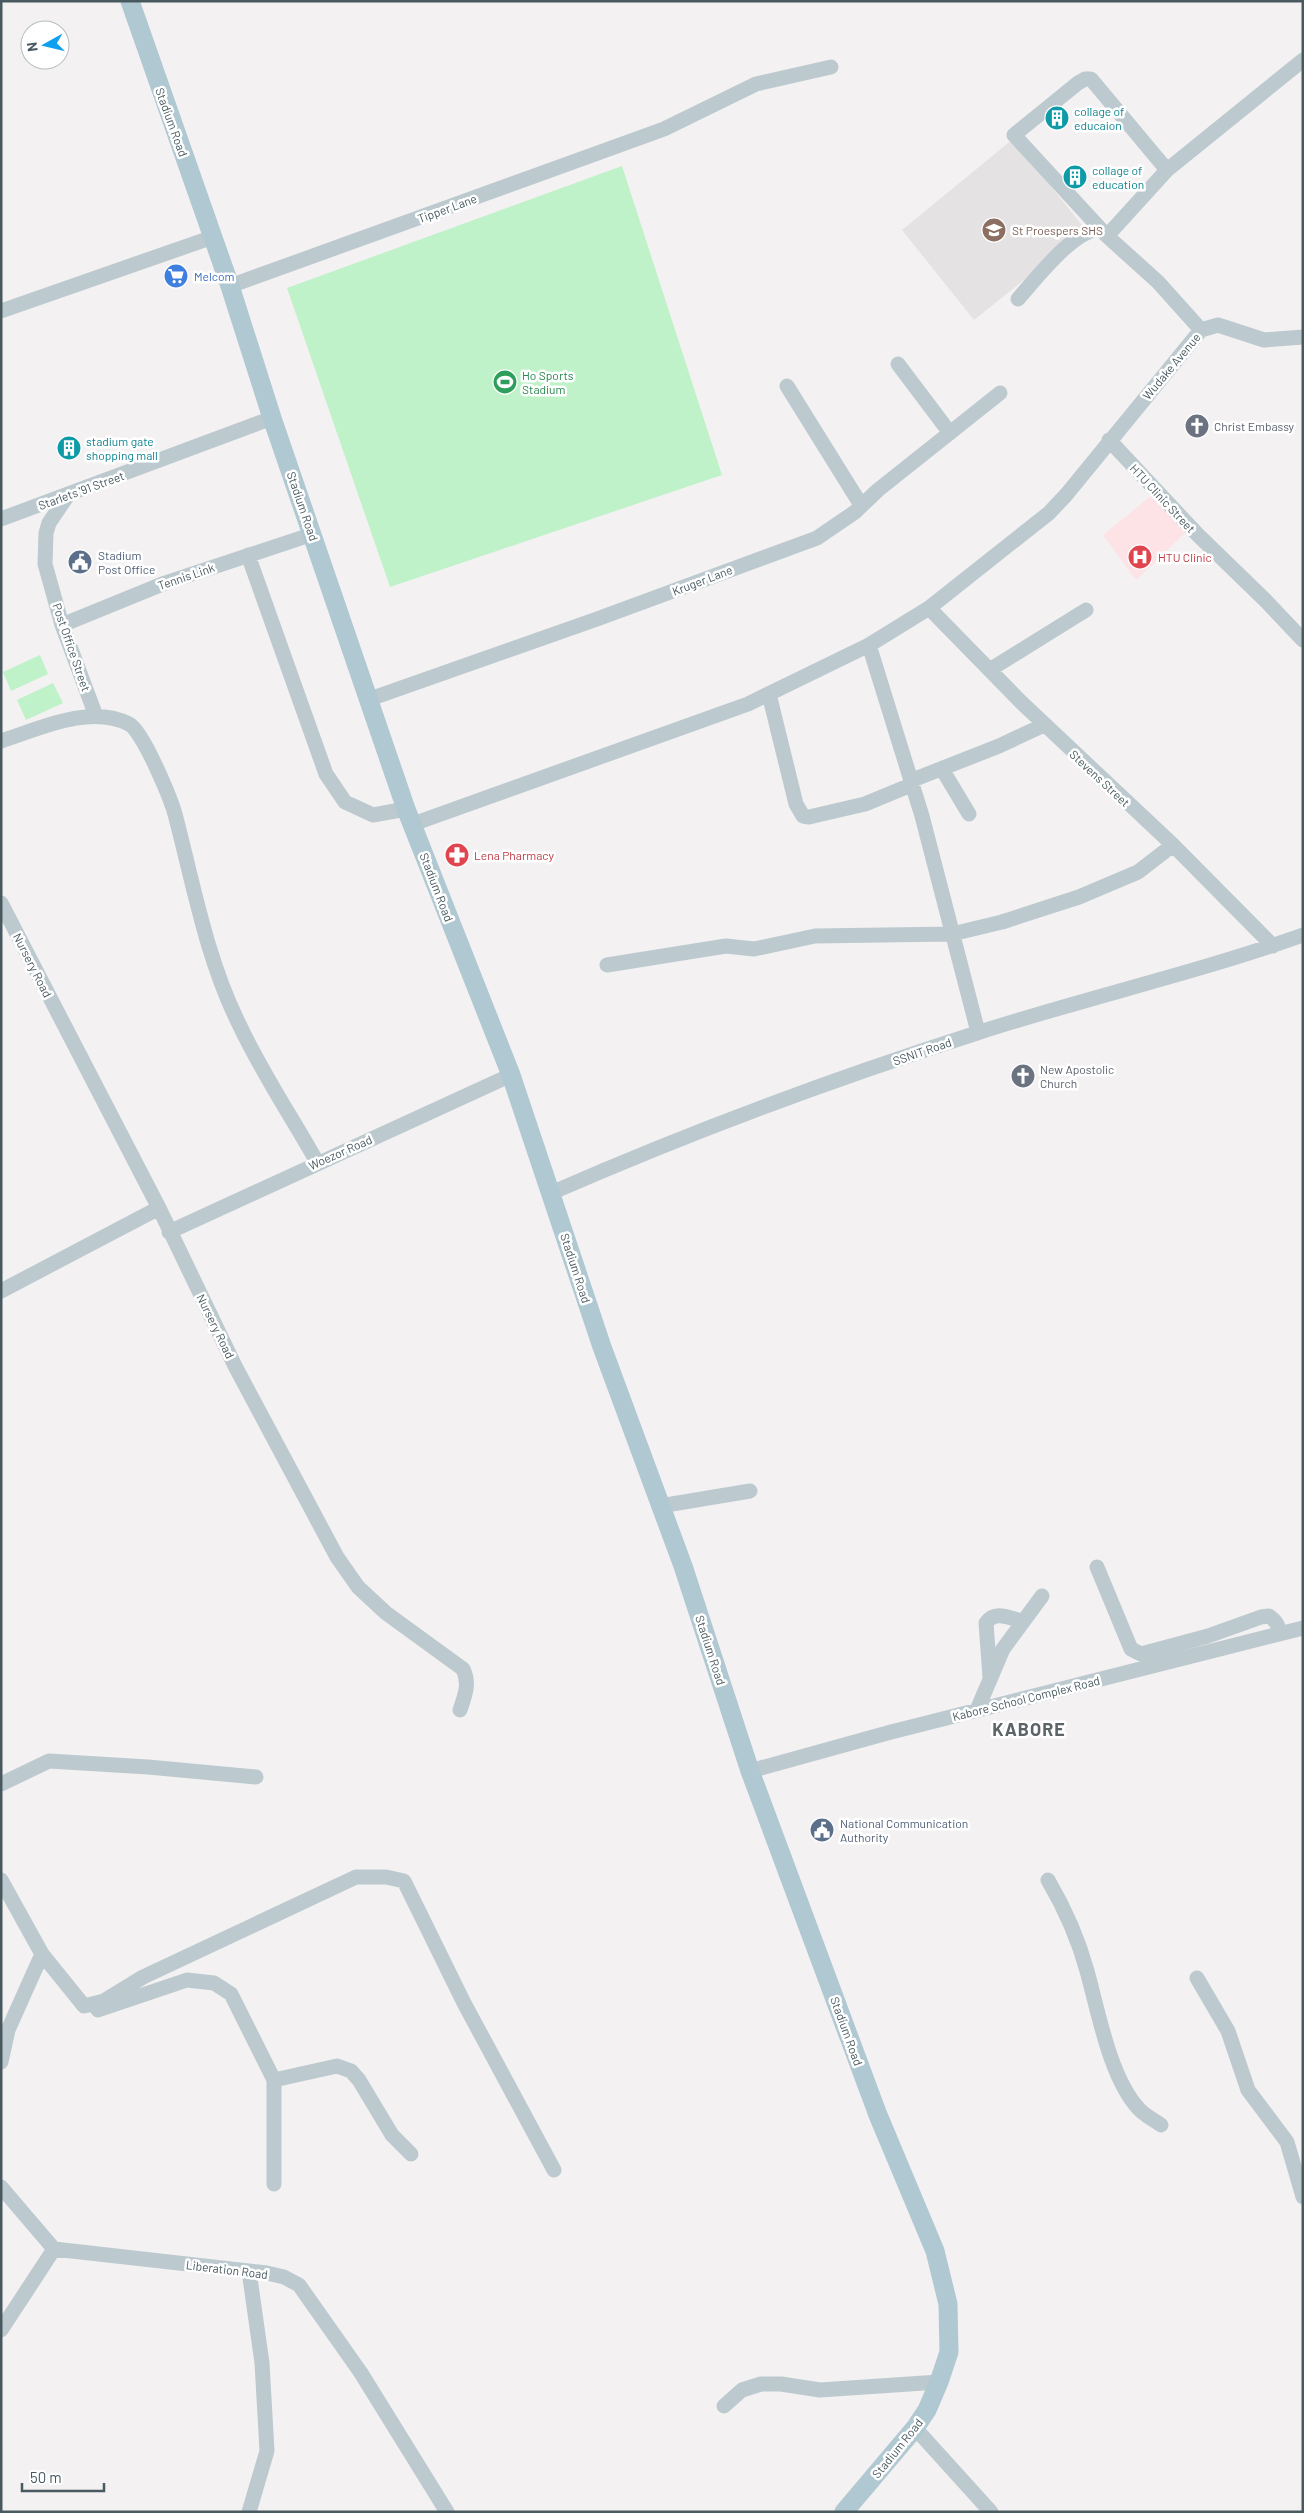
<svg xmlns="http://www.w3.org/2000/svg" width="1304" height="2513" font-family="Barlow,sans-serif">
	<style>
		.education { fill: #e5e2e4 }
		.medical { fill: #fde3e6 }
		.green { fill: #bff2c8 }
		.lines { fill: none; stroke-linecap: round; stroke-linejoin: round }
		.minor { stroke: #bccacf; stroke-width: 15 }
		.major { stroke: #b0c8d1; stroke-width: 19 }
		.labels { text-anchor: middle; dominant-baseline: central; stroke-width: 5; stroke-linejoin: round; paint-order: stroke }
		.culture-label { font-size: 12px; fill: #0d838f; stroke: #fff; text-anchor: start }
		.street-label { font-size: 12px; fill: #485a60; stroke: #fff }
		.education-label { font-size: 12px; fill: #785e54; stroke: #fff; text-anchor: start }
		.shop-label { font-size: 12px; fill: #366cbe; stroke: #fff; text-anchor: start }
		.leisure-label { font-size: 12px; fill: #27864d; stroke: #fff; text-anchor: start }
		.worship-label { font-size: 12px; fill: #5b616d; stroke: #fff; text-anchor: start }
		.service-label { font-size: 12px; fill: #4e5e75; stroke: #fff; text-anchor: start }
		.health-label { font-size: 12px; fill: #be3a42; stroke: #fff; text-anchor: start }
		.district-label { font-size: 18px; font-weight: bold; letter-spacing: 1px; fill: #5d6467; stroke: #fff }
	</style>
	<rect width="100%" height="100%" fill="#f4f1f2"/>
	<path class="education" d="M1013 139 1086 230 974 320 902 230Z"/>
	<path class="medical" d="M1151 496 1186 532 1136 580 1103 535Z"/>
	<path class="green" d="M622 166 722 475 390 587 287 288Z
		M40 655 48 674 11 691 3 672Z
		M53 683 63 703 26 720 17 700Z"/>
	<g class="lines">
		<path class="minor" d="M1107 236 1014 135 1078 83 1085 79H1091L1167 170
			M230 286 664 129 756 84 831 67
			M1018 299C1036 279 1073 230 1100 229
			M1 311 213 237
			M1201 330 1218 325 1264 340 1303 337
			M898 364 950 433
			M787 386 861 505
			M1109 440 1198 535 1265 600 1303 640
			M68 495 49 523 46 533 45 564 62 625 96 716
			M1 519 272 418
			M248 555 326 774 345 802 373 815 406 809
			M929 608 1022 703 1173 845 1273 946
			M62 625 165 583 313 534
			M869 645 922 816 978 1032
			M991 669 1086 610
			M769 694 796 804 803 816 809 817 865 804 911 785
			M367 700 597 619 817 538 855 512 878 490 1000 393
			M1 741C39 729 90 704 129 724 143 731 172 801 176 818 194 887 207 960 239 1024 261 1071 291 1116 317 1162
			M942 769 969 814
			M910 781 999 746 1044 725
			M413 824 748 704 869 645 929 608 1049 513 1066 495 1201 330 1158 282 1107 236 1167 170 1303 60
			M1 903 159 1208 235 1366 337 1557 358 1587 386 1613 463 1669C470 1684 465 1695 460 1710
			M607 965 726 946 754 949 815 936 952 934 1002 922 1079 897 1138 872 1173 845
			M551 1193C690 1132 833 1079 977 1033 1085 998 1196 973 1303 935
			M169 1232 511 1075
			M1 1291 159 1208
			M660 1506 750 1491
			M1097 1567 1131 1649 1141 1654 1208 1636 1261 1617 1269 1616C1276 1621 1279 1625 1279 1634
			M990 1677 986 1623C995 1610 1009 1618 1022 1621
			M977 1710 1003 1649 1042 1596
			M750 1771 891 1732 1303 1628
			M1 1784 49 1761 148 1767 256 1777
			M1 1880 42 1954 8 2030 1 2062
			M1048 1880C1065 1909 1078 1938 1087 1971 1098 2010 1110 2079 1139 2109 1144 2115 1154 2120 1161 2125
			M42 1954 84 2006 104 2001 143 1977 356 1877H386L404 1881 464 2003 554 2170
			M1197 1978 1228 2031 1248 2090 1287 2142 1303 2197
			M98 2010 187 1980 214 1983 231 1994 274 2080V2184
			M274 2080 337 2066 351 2071 359 2080 392 2135 411 2154
			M1 2187 54 2249 267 2273 284 2277 299 2285 361 2373 447 2512
			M249 2271 262 2363 267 2451 249 2512
			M1 2330 54 2249
			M724 2406 742 2390 761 2384H781L820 2390 939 2382
			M915 2428 991 2512"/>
		<path class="major" d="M130 1 230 286 272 418 406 809 511 1075 602 1347 683 1566 750 1771 878 2115 935 2251 948 2304 949 2352 939 2382 927 2410 915 2428 844 2512"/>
	</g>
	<defs>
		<symbol id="building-disc" viewBox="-11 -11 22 22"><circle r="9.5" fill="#0f9aa8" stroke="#fff"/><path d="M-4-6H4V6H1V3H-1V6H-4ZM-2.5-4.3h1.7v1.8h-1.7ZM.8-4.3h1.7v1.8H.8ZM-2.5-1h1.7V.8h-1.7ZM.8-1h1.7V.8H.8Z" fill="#fff"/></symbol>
		<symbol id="school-disc" viewBox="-11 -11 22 22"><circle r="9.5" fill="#8d6e63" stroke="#fff"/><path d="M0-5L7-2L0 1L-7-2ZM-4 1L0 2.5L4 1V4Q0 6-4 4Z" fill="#fff"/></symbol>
		<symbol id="supermarket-disc" viewBox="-11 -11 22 22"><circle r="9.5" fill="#3f7fe0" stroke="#fff"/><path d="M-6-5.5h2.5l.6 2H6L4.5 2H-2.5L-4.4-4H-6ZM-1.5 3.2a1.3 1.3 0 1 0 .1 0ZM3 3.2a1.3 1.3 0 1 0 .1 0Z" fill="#fff"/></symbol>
		<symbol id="stadium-disc" viewBox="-11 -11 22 22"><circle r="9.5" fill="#2e9e5b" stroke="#fff"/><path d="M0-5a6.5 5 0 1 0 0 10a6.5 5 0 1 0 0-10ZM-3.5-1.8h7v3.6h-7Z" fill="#fff"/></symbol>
		<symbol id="church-disc" viewBox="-11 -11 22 22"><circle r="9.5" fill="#6b7280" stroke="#fff"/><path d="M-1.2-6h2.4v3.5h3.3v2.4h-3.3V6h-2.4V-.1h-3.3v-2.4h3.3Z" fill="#fff"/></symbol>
		<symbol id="hospital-disc" viewBox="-11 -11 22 22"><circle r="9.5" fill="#e0444e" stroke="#fff"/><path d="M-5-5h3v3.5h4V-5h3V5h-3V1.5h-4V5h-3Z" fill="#fff"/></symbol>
		<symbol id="civic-disc" viewBox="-11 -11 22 22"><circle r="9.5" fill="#5c6f8a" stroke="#fff"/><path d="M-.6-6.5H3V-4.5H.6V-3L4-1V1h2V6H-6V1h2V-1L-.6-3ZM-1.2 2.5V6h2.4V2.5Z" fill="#fff"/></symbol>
		<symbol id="pharmacy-disc" viewBox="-11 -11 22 22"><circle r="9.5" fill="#e0444e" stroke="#fff"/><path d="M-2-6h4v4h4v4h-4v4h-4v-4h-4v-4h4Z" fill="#fff"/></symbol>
	</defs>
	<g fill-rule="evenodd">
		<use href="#building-disc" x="1043" y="104" width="28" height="28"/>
		<use href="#building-disc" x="1061" y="163" width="28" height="28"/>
		<use href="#school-disc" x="980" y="216" width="28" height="28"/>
		<use href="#supermarket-disc" x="162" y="262" width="28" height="28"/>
		<use href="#stadium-disc" x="491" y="368" width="28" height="28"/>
		<use href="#church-disc" x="1183" y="412" width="28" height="28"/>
		<use href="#building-disc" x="55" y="434" width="28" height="28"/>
		<use href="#hospital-disc" x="1126" y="543" width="28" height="28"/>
		<use href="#civic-disc" x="66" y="548" width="28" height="28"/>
		<use href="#pharmacy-disc" x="443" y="841" width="28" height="28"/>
		<use href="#church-disc" x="1009" y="1062" width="28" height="28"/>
		<use href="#civic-disc" x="808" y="1816" width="28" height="28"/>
	</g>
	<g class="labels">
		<g class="culture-label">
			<text x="1074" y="111">collage of<tspan x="1074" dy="14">educaion</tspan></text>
			<text x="1092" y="170">collage of<tspan x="1092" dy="14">education</tspan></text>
			<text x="86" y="441">stadium gate<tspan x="86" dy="14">shopping mall</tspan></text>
		</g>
		<g class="street-label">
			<text transform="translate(172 122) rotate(70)">Stadium Road</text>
			<text transform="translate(447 208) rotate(-20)">Tipper Lane</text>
			<text transform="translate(1171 366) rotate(-50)">Wudake Avenue</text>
			<text transform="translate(81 490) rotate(-20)">Starlets '91 Street</text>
			<text transform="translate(1163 498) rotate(47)">HTU Clinic Street</text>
			<text transform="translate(303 506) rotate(71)">Stadium Road</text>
			<text transform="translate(186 576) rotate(-19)">Tennis Link</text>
			<text transform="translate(702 580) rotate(-21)">Kruger Lane</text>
			<text transform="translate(72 647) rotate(71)">Post Office Street</text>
			<text transform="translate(1100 778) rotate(43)">Stevens Street</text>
			<text transform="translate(437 887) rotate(69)">Stadium Road</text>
			<text transform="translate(33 965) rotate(63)">Nursery Road</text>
			<text transform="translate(922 1051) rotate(-19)">SSNIT Road</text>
			<text transform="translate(340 1152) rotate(-24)">Woezor Road</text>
			<text transform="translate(576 1268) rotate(72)">Stadium Road</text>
			<text transform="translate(216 1326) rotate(64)">Nursery Road</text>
			<text transform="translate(711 1650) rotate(72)">Stadium Road</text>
			<text transform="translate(1026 1698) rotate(-14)">Kabore School Complex Road</text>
			<text transform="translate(847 2031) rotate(70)">Stadium Road</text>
			<text transform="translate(227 2269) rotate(7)">Liberation Road</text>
			<text transform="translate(897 2448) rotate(-51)">Stadium Road</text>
		</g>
		<g class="education-label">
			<text x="1012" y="230">St Proespers SHS</text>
		</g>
		<g class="shop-label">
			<text x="194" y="276">Melcom</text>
		</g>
		<g class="leisure-label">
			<text x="522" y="375">Ho Sports<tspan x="522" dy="14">Stadium</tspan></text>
		</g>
		<g class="worship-label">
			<text x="1214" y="426">Christ Embassy</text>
			<text x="1040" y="1069">New Apostolic<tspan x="1040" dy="14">Church</tspan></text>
		</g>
		<g class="service-label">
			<text x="98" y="555">Stadium<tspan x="98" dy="14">Post Office</tspan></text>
			<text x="840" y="1823">National Communication<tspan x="840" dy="14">Authority</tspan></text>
		</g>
		<g class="health-label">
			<text x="1158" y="557">HTU Clinic</text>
			<text x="474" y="855">Lena Pharmacy</text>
		</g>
		<g class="district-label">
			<text x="1029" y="1729">KABORE</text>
		</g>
	</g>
	<rect width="1304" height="2513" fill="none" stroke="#485a60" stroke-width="5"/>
	<g transform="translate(45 45) rotate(262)"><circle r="24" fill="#ffffff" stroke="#b6bdbf"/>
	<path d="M0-4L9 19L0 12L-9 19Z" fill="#0fa0f0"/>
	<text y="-8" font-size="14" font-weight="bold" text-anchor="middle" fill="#485a60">N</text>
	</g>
	<path d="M22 2483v8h82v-8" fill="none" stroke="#485a60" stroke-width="2.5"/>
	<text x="30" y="2483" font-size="15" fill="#485a60" stroke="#ffffff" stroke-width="4" paint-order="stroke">50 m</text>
</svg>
